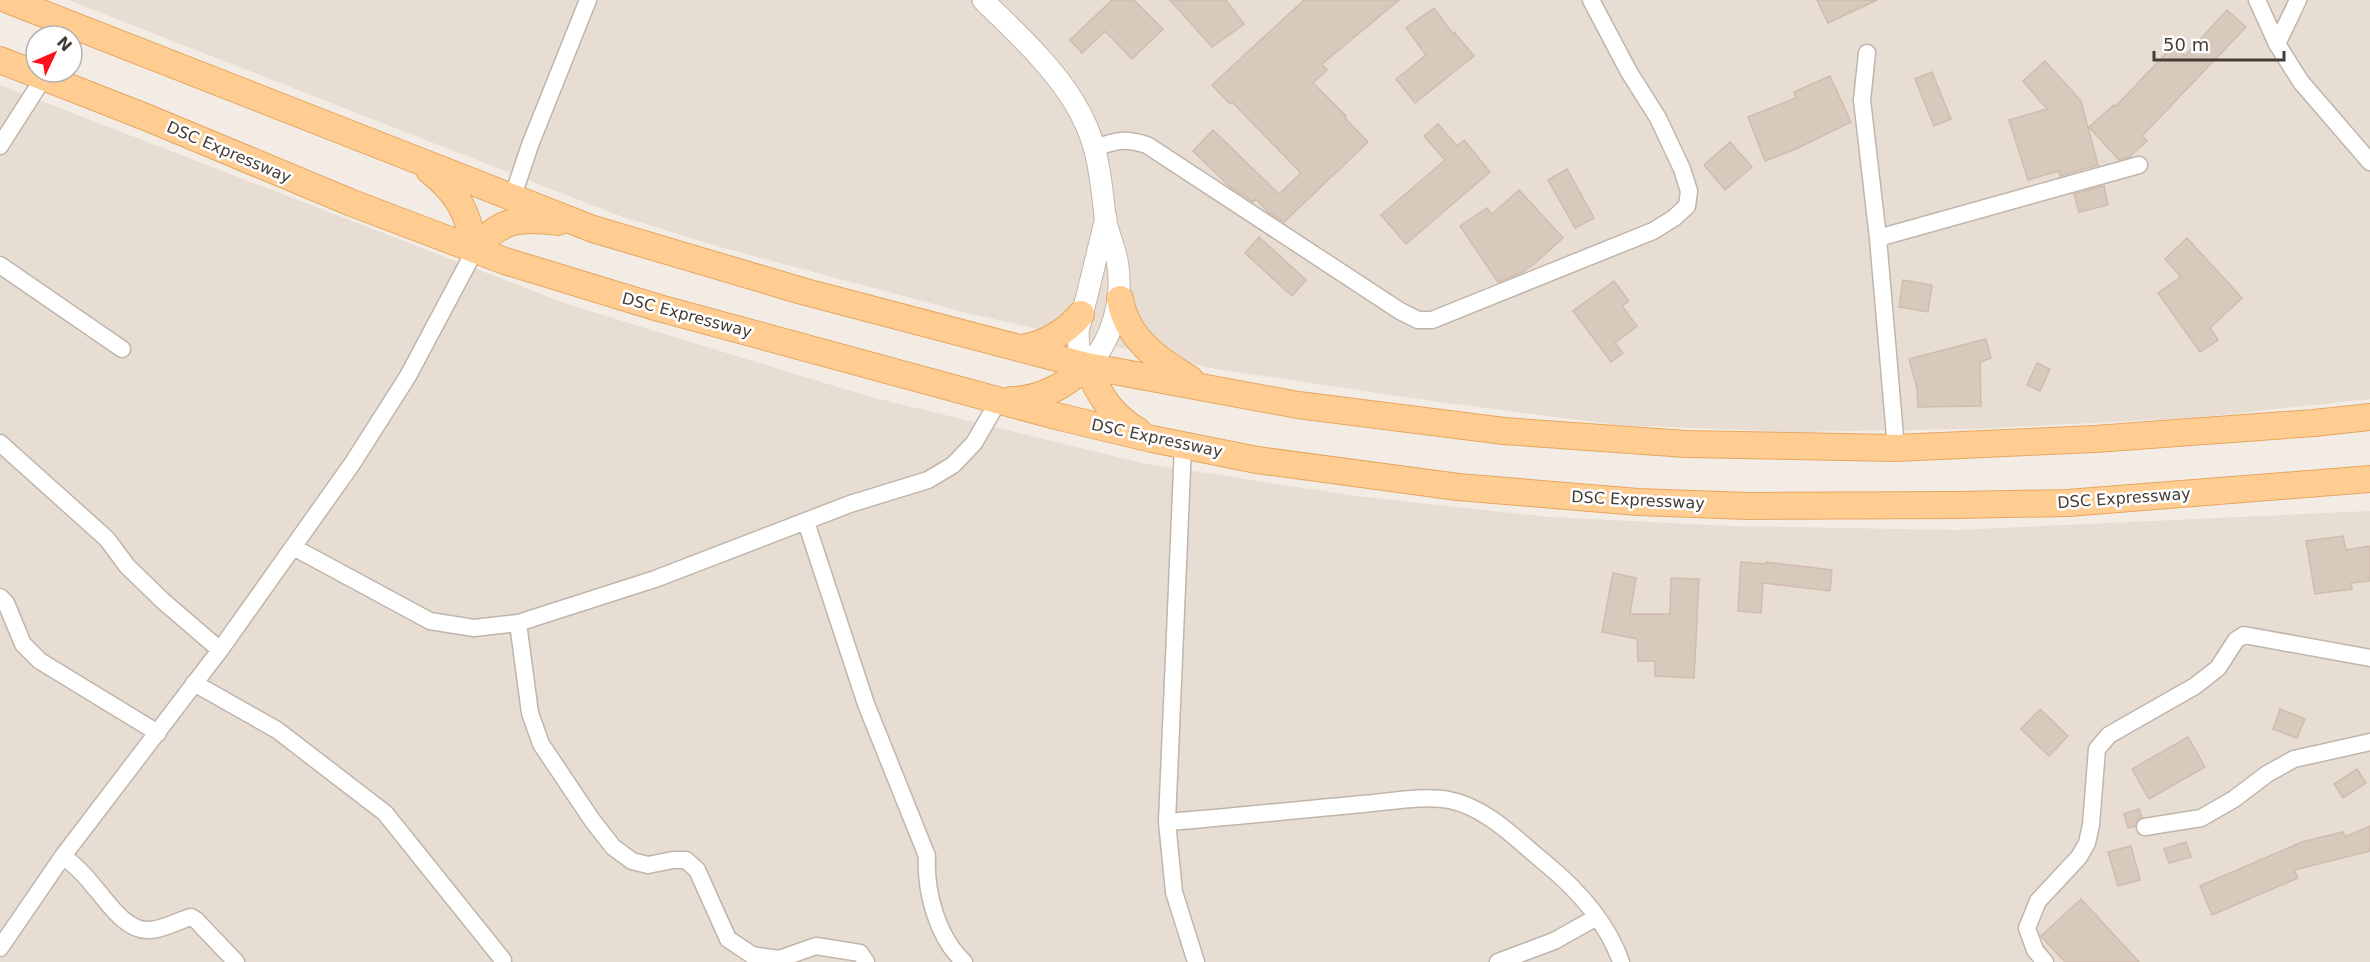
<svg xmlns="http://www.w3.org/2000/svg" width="2370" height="962" font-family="'DejaVu Sans',sans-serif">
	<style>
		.residential { fill: #e7ddd3 }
		.building { fill: #d8c9bd; stroke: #d0bcad; stroke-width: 1.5 }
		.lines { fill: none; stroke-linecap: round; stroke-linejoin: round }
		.minor-casing { stroke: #c1b5aa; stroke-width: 19 }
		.tertiary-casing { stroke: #c1b5aa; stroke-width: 23 }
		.primary-casing { stroke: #e6a660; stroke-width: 28 }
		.minor { stroke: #fff; stroke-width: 16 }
		.tertiary { stroke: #fff; stroke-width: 21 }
		.primary { stroke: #ffcd92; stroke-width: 26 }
		.labels { text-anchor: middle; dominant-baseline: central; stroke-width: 5; stroke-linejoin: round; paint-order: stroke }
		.street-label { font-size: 16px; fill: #453c35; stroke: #fff }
	</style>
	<rect width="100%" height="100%" fill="#f3ece5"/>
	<path class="residential" d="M68 0H2370V399L2194 418 1972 429 1793 432 1618 425 1439 402 1217 369 967 313 720 247 620 216Z
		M0 85 567 304 867 396 1142 463 1355 496 1550 517 1731 526 1956 530 2370 511V962H0Z"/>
	<path class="building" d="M1112 0H1134L1163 29 1132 59 1105 31 1082 53 1070 40Z
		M1170 0H1226L1244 24 1212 47Z
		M1304 0H1399L1322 64 1327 70 1313 83 1346 116 1345 118 1368 142 1284 222 1268 212 1256 199 1253 202 1230 187 1193 151 1213 130 1279 194 1301 173 1232 102 1230 104 1212 85Z
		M1817 0H1877L1828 23Z
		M1434 8 1453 34 1454 32 1474 56 1415 103 1396 79 1426 55 1406 28Z
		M2227 10 2246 27 2142 136 2147 141 2129 157 2119 160 2089 127 2114 105 2116 106 2174 45 2185 56Z
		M2045 61 2081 101 2098 165 2060 176 2059 171 2028 180 2009 120 2047 109 2023 81Z
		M1932 72 1951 119 1934 126 1915 79Z
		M1830 76 1851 122 1798 148 1765 161 1748 117 1796 98 1794 92Z
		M1438 124 1457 146 1464 140 1490 172 1406 244 1381 215 1445 160 1424 136Z
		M1730 142 1752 167 1725 190 1704 165Z
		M1567 169 1594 218 1575 228 1548 180Z
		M2104 186 2108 205 2079 212 2074 194Z
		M1519 190 1563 238 1534 264 1521 273 1498 282 1460 226 1487 208 1492 214Z
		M1259 237 1306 280 1292 296 1245 253Z
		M2187 238 2242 298 2210 328 2218 340 2200 352 2158 293 2181 277 2165 259Z
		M1903 280 1932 285 1928 312 1899 307Z
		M1614 281 1629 301 1622 306 1637 326 1615 343 1623 353 1611 362 1573 311Z
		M1986 339 1991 358 1980 362 1981 406 1918 407 1917 388 1909 359Z
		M2037 363 2050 369 2040 391 2027 385Z
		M2343 536 2346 550 2370 546V581L2351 583 2352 589 2315 594 2306 541Z
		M1741 562 1766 564V562L1832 570 1830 591 1763 583 1761 613 1738 611Z
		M1613 573 1636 578 1630 614H1670L1671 578 1699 579 1694 678 1655 676V661H1638L1637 639 1602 632Z
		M2040 709 2068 736 2049 756 2021 729Z
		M2280 709 2305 719 2297 738 2273 729Z
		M2188 737 2205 767 2149 799 2132 769Z
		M2357 769 2366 783 2343 798 2334 784Z
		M2139 809 2142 817 2138 819 2135 826 2128 828 2124 814Z
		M2370 826V851L2294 870 2298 878 2212 915 2200 886 2302 842 2343 832 2345 837Z
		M2186 842 2191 857 2169 863 2164 849Z
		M2131 846 2140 880 2118 886 2108 852Z
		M2081 899 2139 962H2065L2041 936Z"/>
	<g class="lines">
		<defs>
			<path id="minor" d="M2257 0 2277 44 2301 82 2370 162
				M2277 44 2298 0
				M1867 53 1862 100 1878 238 1896 448
				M0 146 44 77
				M1095 148C1117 140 1125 138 1147 145L1400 311 1418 320H1432L1653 231 1674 218 1687 206 1689 191 1682 169 1658 118 1629 72 1591 0
				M513 196 530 145 588 0
				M1878 238 2139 165
				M0 265 122 349
				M0 443 107 539 127 566 163 601 220 650
				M1183 446 1167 822 1174 892 1196 962
				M806 522 866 704 927 856C925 891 937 937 964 962
				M293 547 430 621 474 628 518 623 655 579 850 504 928 480 953 465 974 443 999 400
				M0 597 6 603 23 644 40 661 158 733
				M518 623 530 713 541 744 592 820 613 847 632 861 648 865 673 860H686L697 870 728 939 752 955 779 959 816 946 860 953 866 962
				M194 683 277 730 385 813 503 960
				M1167 822C1232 817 1297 810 1363 804 1389 802 1424 795 1449 800 1486 807 1517 840 1544 862 1577 889 1607 921 1621 962
				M2145 827 2201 818 2234 799 2267 774 2294 759 2370 742
				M63 856C75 865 86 876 96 889 109 904 127 932 150 930 165 929 177 921 191 917L196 920 236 962
				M0 948 63 856 220 650 352 464 408 376 475 250
				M1498 962 1554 941 1597 917
				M2045 962 2035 950 2027 928 2038 901 2079 857 2087 843 2091 825 2097 749 2109 735 2195 686 2218 668 2236 640 2244 635 2370 658"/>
			<path id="tertiary" d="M983 0C1015 32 1050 63 1074 102 1098 141 1100 172 1105 216 1107 231 1114 245 1117 260 1124 296 1113 341 1087 366L1079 348 1078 332 1106 218"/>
			<path id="primary" d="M8 0 593 229 802 291 1087 366 1298 405 1504 431 1686 444 1896 448 2095 439 2314 423 2370 417
				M0 60 148 118 352 203 505 261 659 308 1056 416 1152 439 1257 460 1458 487 1638 502 1749 506 1958 505 2068 503 2370 479
				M429 170C460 195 467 212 475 250
				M475 250C499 219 521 217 558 222
				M1120 299C1127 339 1157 359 1190 379
				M1021 348C1046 344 1065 333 1081 314
				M1011 400C1041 400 1065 385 1087 366 1099 395 1111 415 1138 431"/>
		</defs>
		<use href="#minor" class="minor-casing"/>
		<use href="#tertiary" class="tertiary-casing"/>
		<use href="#primary" class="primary-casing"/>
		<use href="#minor" class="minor"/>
		<use href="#tertiary" class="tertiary"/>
		<use href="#primary" class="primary"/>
	</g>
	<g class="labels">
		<g class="street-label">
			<text transform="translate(229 152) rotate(23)">DSC Expressway</text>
			<text transform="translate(687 315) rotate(15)">DSC Expressway</text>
			<text transform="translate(1157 438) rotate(12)">DSC Expressway</text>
			<text transform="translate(2124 498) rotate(-4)">DSC Expressway</text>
			<text transform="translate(1638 500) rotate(3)">DSC Expressway</text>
		</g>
	</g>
	<g transform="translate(54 54) rotate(46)"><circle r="28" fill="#ffffff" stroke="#b5b1ae" stroke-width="1.5"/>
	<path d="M0-4.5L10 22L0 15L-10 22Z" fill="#fe1118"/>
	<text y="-9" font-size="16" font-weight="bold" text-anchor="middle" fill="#453c35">N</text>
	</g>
	<path d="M2154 51v9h130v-9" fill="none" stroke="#453c35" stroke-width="3"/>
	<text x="2163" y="51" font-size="18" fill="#453c35" stroke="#ffffff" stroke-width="4.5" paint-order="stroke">50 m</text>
</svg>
